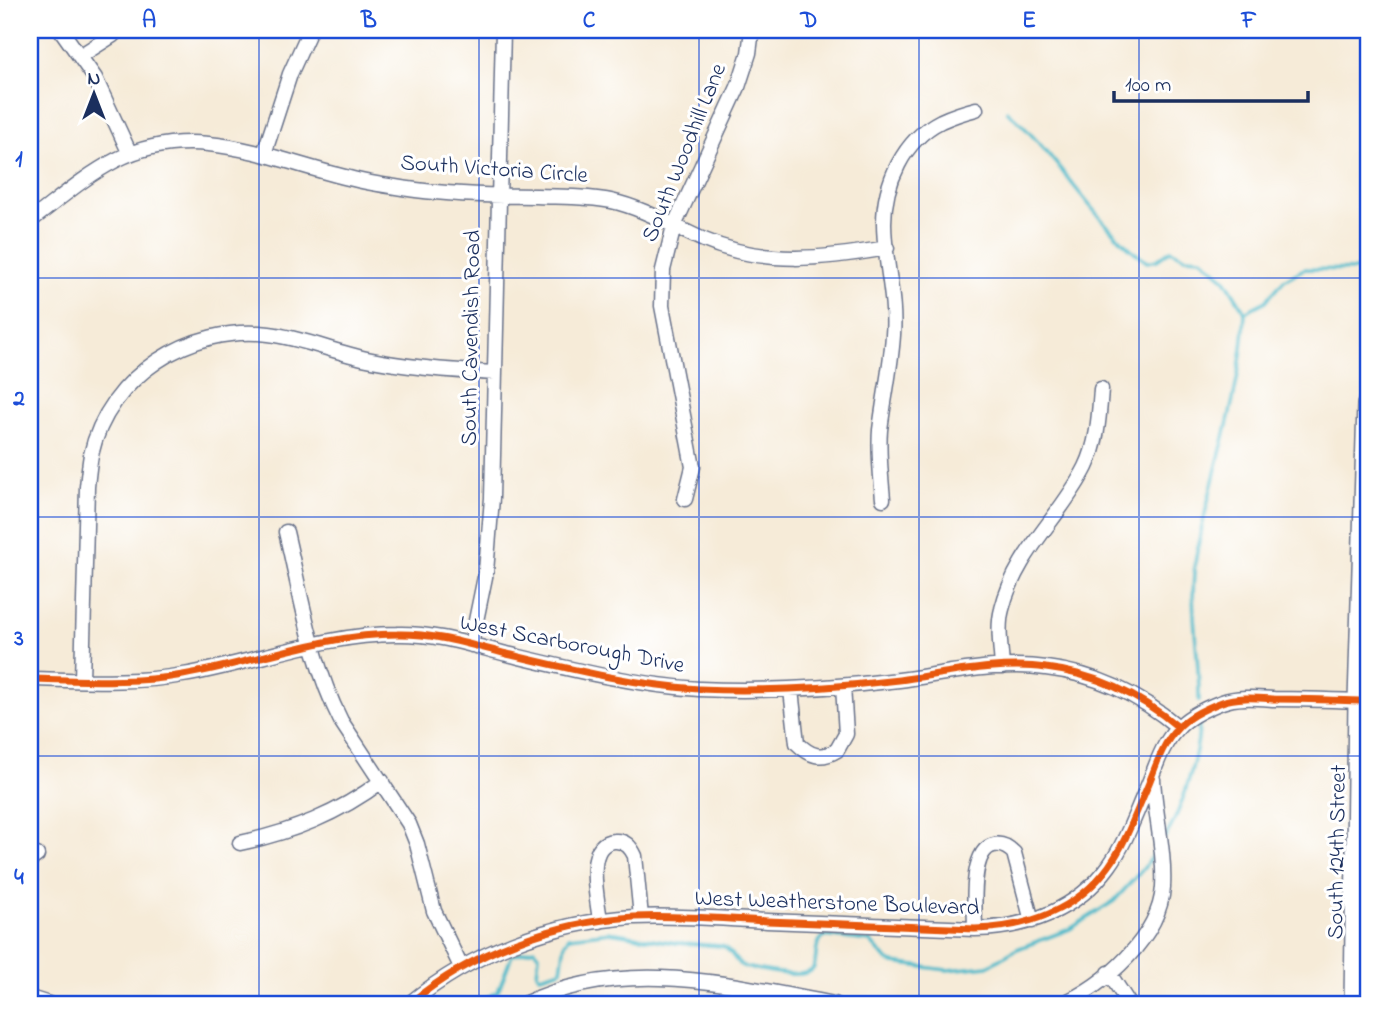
<svg xmlns="http://www.w3.org/2000/svg" width="1398" height="1034" font-family="'Indie Flower',sans-serif">
	<style>
		.lines { fill: none; stroke-linecap: round; stroke-linejoin: round }
		.stream { stroke: #4fbbcb; stroke-width: 3.5 }
		.street-casing { stroke: #687189; stroke-width: 17 }
		.secondary-casing { stroke: #687189; stroke-width: 24 }
		.street { stroke: #fff; stroke-width: 14 }
		.secondary { stroke: #fff; stroke-width: 21 }
		.cycleway-casing { stroke: #fff; stroke-width: 11 }
		.cycleway { stroke: #e8590c; stroke-width: 7 }
		.grid { fill: none; stroke: #1d4ed8; stroke-width: 2; stroke-opacity: 0.55 }
		.labels { text-anchor: middle; dominant-baseline: central; stroke-width: 6; stroke-linejoin: round; paint-order: stroke }
		.street-label { font-size: 23px; fill: #1b2f5e; stroke: #fff }
		.neatline { fill: none; stroke: #1d4ed8; stroke-width: 2.5 }
		.grid-label { font-size: 23px; text-anchor: middle; font-weight: bold; fill: #1d4ed8 }
	</style>
	<rect width="100%" height="100%" fill="#fff"/>
	<filter id="ink" filterUnits="userSpaceOnUse"><feTurbulence type="fractalNoise" baseFrequency=".0143" numOctaves="2"/><feDisplacementMap in="SourceGraphic" scale="14" xChannelSelector="R" yChannelSelector="G"/><feConvolveMatrix kernelMatrix="1 2 1 2 8 2 1 2 1" color-interpolation-filters="sRGB"/></filter>
	<filter id="wash" filterUnits="userSpaceOnUse"><feTurbulence type="fractalNoise" baseFrequency=".00686" numOctaves="4" result="noise"/><feDisplacementMap in="SourceGraphic" scale="28" xChannelSelector="R" yChannelSelector="G"/><feGaussianBlur stdDeviation="1.57" result="paint"/><feColorMatrix in="noise" values="0 0 0 0 0 0 0 0 0 0 0 0 0 0 0 0 0 1.4 0 .05"/><feComposite in="paint" operator="in"/></filter>
	<g filter="url(#wash)">
		<rect width="100%" height="100%" fill="#f6ebd8"/>
		<g class="lines">
			<path class="stream" d="M1007 111C1059 156 1091 221 1147 262L1157 260 1171 250 1185 257 1201 258 1224 278 1245 312
				M1199 701C1200 655 1188 603 1196 557 1210 475 1242 396 1245 312L1266 301 1284 280 1304 269 1361 270
				M1165 837C1181 814 1199 752 1199 724
				M476 1004 498 991 512 955 534 949 539 955 537 973 540 976 561 970 565 943 569 937 610 932 676 943 722 946C732 950 734 962 744 967 757 969 808 982 814 967 818 955 813 946 824 936L870 941 887 960 893 963 947 970 988 966 1017 949 1070 929 1114 901 1144 868 1155 852"/>
		</g>
	</g>
	<g filter="url(#ink)">
		<g class="lines">
			<defs>
				<path id="street" d="M61 30 95 78 130 154
					M80 56 113 35
					M264 154 290 74 310 30
					M30 221C58 200 85 176 116 160 196 120 274 161 353 179 373 184 395 187 416 190 456 195 497 196 537 196 562 197 587 196 611 201 644 208 674 227 704 240 765 266 824 259 887 248
					M685 499 693 467 662 306 663 270 674 226 738 87 749 53 752 30
					M883 499C881 476 878 453 880 430 884 398 891 367 893 335 896 297 884 261 884 223 884 184 903 140 941 121 952 116 964 112 976 109
					M286 532C301 595 311 662 341 721L409 824 417 844 434 911 461 967
					M471 645 486 572 492 498 503 30
					M1002 667C1001 648 997 627 1002 609 1016 552 1061 517 1086 467 1098 442 1099 415 1101 389
					M30 679C80 680 133 684 183 675 254 663 324 634 397 634 435 633 471 645 507 654 570 669 634 685 699 689 766 692 832 688 899 680 945 674 1000 661 1046 668 1097 674 1139 694 1178 727
					M82 680 87 487C88 477 89 466 91 455 108 376 191 324 269 334 302 338 334 352 367 359 409 368 452 371 495 373
					M791 690 797 743C810 756 821 760 837 750L846 734 843 686
					M240 843C292 832 338 814 382 781
					M30 860 37 855
					M600 921C598 900 583 843 614 841 625 840 631 847 635 856L641 917
					M975 929C975 909 969 850 994 845 1003 843 1009 848 1014 853L1032 921
					M1109 973 1129 1004
					M30 998 49 1004
					M409 1004C472 952 552 922 634 917 678 915 723 919 767 921 836 923 905 926 975 929 1027 928 1077 910 1109 866 1125 844 1135 815 1146 790 1155 770 1161 745 1177 729 1188 716 1206 708 1222 702 1237 696 1258 698 1274 699 1303 699 1331 700 1359 701
					M524 1004C626 956 730 985 835 1004
					M1061 1004C1104 987 1160 936 1163 887 1165 851 1155 815 1153 779"/>
				<path id="secondary" d="M1355 1004 1359 701 1368 405"/>
			</defs>
			<use href="#street" class="street-casing"/>
			<use href="#secondary" class="secondary-casing"/>
			<use href="#street" class="street"/>
			<use href="#secondary" class="secondary"/>
			<defs>
				<path id="cycleway" d="M30 679C80 680 133 684 183 675 254 663 324 634 397 634 435 633 471 645 507 654 570 669 634 685 699 689 766 692 832 688 899 680 945 674 1000 661 1046 668 1097 674 1139 694 1178 727
					M409 1004C472 952 552 922 634 917 678 915 723 919 767 921 836 923 905 926 975 929 1027 928 1077 910 1109 866 1125 844 1135 815 1146 790 1155 770 1161 745 1177 729 1188 716 1206 708 1222 702 1237 696 1258 698 1274 699 1303 699 1331 700 1359 701"/>
			</defs>
			<use href="#cycleway" class="cycleway-casing"/>
			<use href="#cycleway" class="cycleway"/>
		</g>
	</g>
	<path class="grid" d="M259 30V1004M479 30V1004M699 30V1004M919 30V1004M1139 30V1004M30 278H1368M30 517H1368M30 756H1368"/>
	<g class="labels">
		<g class="street-label">
			<text transform="translate(685 153) rotate(-68)">South Woodhill Lane</text>
			<text transform="translate(494 170) rotate(4)">South Victoria Circle</text>
			<text transform="translate(472 338) rotate(-89)">South Cavendish Road</text>
			<text transform="translate(572 645) rotate(11)">West Scarborough Drive</text>
			<text transform="translate(1338 852) rotate(-89)">South 124th Street</text>
			<text transform="translate(837 904) rotate(2)">West Weatherstone Boulevard</text>
		</g>
	</g>
	<rect width="1398" height="1034" fill="none" stroke="#fff" stroke-width="77"/>
	<g transform="translate(94 94)" stroke="#ffffff" stroke-width="5" paint-order="stroke">
	<path d="M0-5L12 26L0 18L-12 26Z" fill="#1b2f5e"/>
	<text y="-10" font-size="19" font-weight="bold" text-anchor="middle" fill="#1b2f5e">N</text>
	</g>
	<path d="M1114 91v10h194v-10" fill="none" stroke="#1b2f5e" stroke-width="3.5"/>
	<text x="1125" y="91" font-size="21" fill="#1b2f5e" stroke="#ffffff" stroke-width="5" paint-order="stroke">100 m</text>
	<rect x="38" y="38" width="1322" height="958" class="neatline"/>
	<g class="grid-label">
		<text x="149" y="27">A</text>
		<text x="369" y="27">B</text>
		<text x="589" y="27">C</text>
		<text x="809" y="27">D</text>
		<text x="1029" y="27">E</text>
		<text x="1249" y="27">F</text>
		<text x="19" y="166">1</text>
		<text x="19" y="405">2</text>
		<text x="19" y="645">3</text>
		<text x="19" y="884">4</text>
	</g>
</svg>
